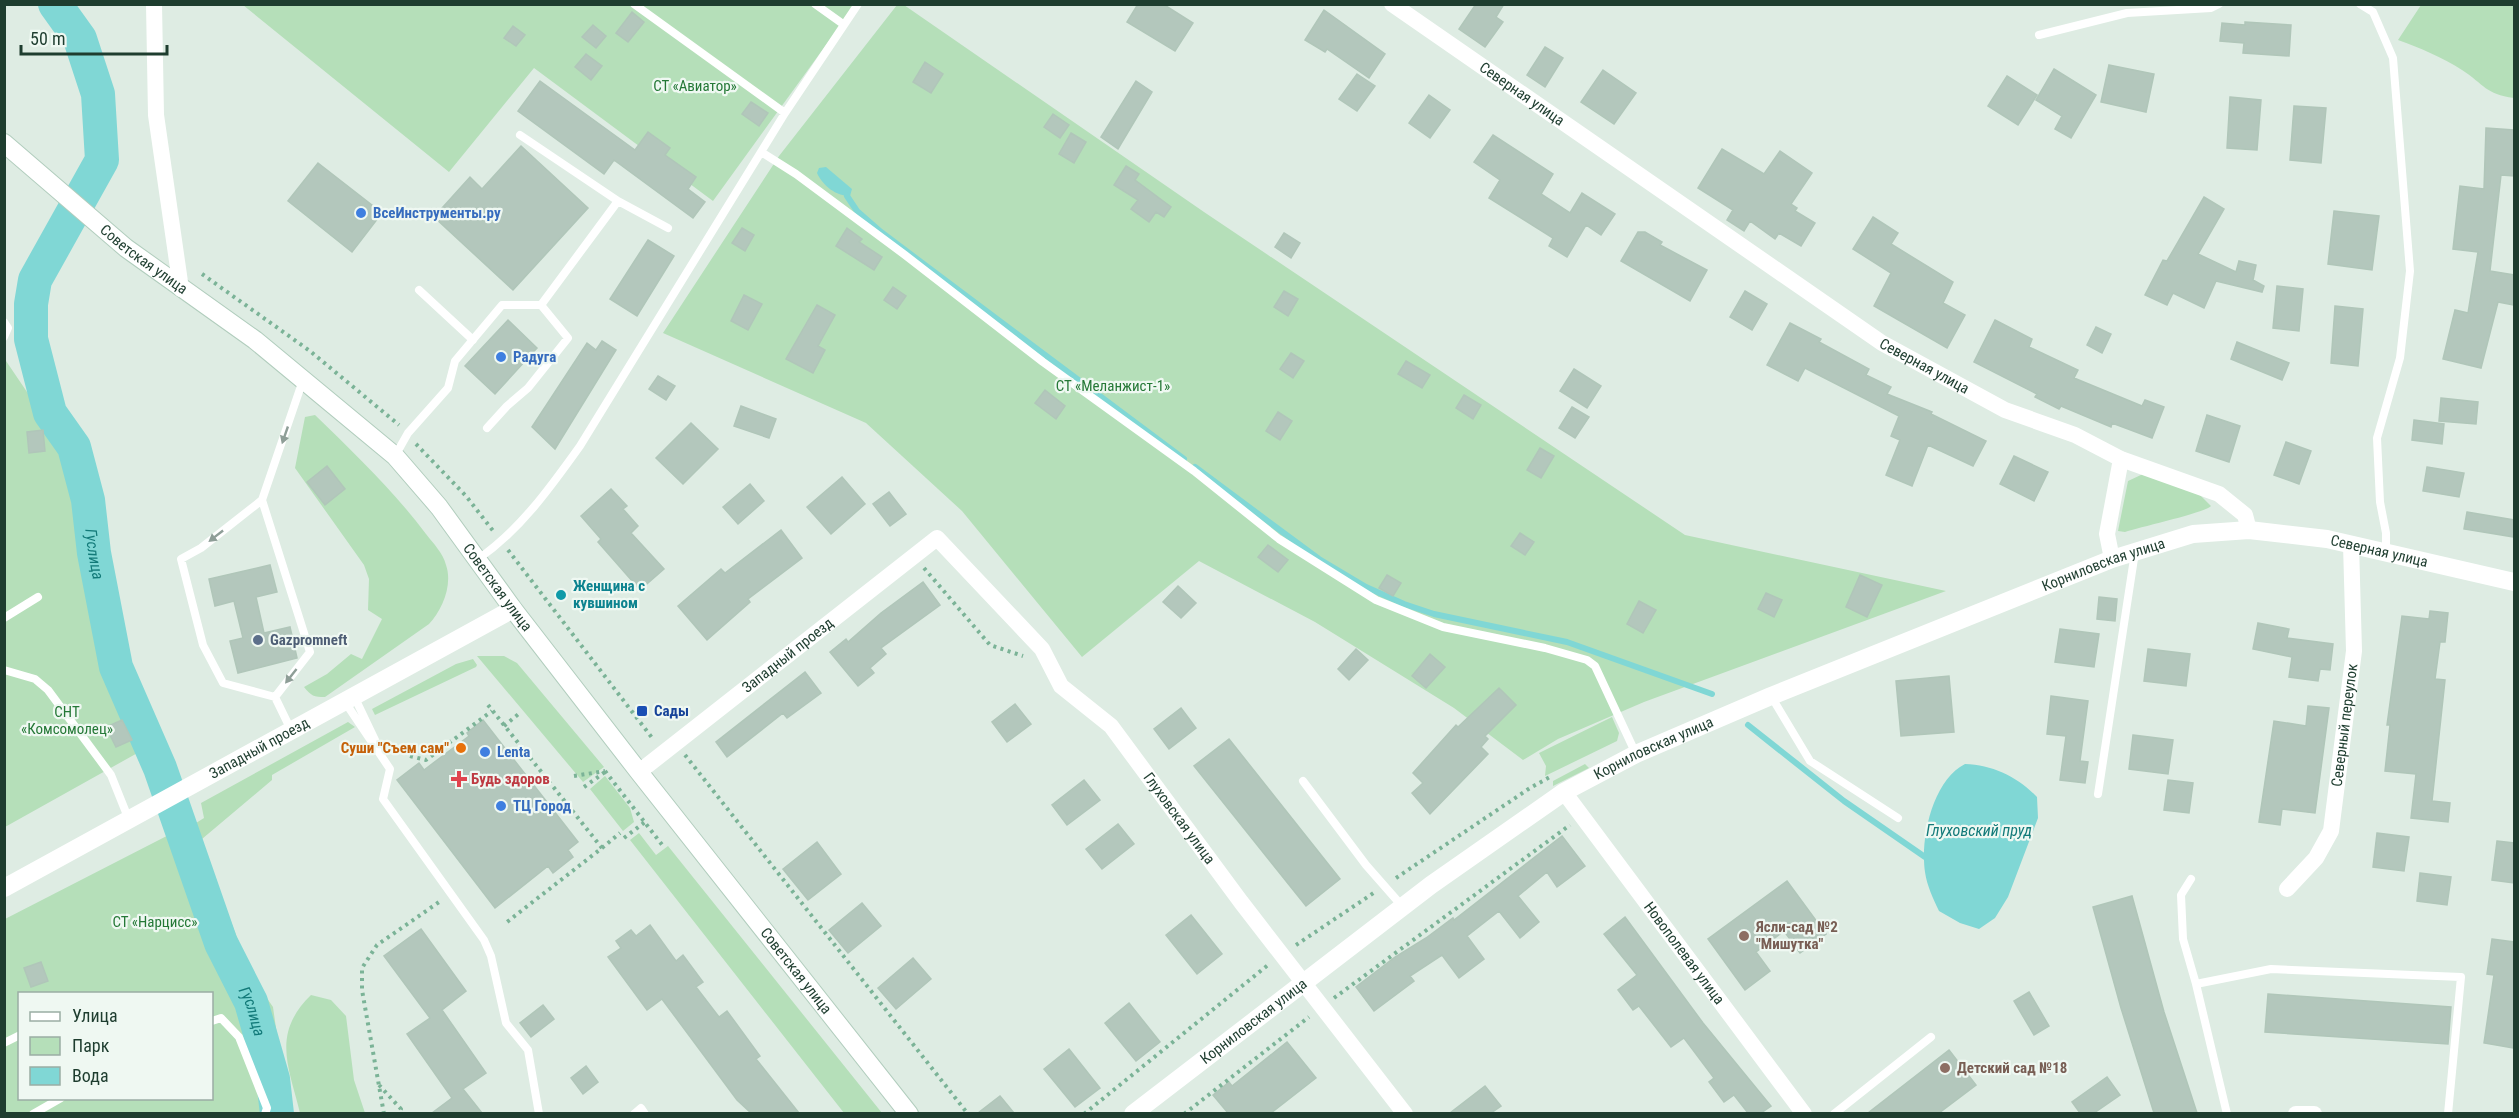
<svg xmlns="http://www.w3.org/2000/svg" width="2519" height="1118" font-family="'Roboto Condensed',sans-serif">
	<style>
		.green { fill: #b5dfb9; fill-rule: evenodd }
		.water { fill: #80d7d5 }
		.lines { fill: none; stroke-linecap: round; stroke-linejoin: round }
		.stream { stroke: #80d7d5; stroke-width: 6 }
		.river { stroke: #80d7d5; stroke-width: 34 }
		.building { fill: #b3c7bc; stroke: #b0c6b9; stroke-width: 1.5 }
		.secondary-casing { stroke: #b1cdbd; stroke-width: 20 }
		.path { stroke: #7bb397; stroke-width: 4; stroke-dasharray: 3 4.5; stroke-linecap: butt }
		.service { stroke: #fff; stroke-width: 8 }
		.minor { stroke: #fff; stroke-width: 16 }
		.tertiary { stroke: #fff; stroke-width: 18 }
		.secondary { stroke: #fff; stroke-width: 18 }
		.oneway { fill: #8e9e97 }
		.shop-dot { fill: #3f7fe0; stroke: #eff8f2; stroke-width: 2 }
		.culture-dot { fill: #0f9aa8; stroke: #eff8f2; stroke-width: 2 }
		.service-dot { fill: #5c6f8a; stroke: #eff8f2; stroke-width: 2 }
		.transit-dot { fill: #1a4fb4; stroke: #eff8f2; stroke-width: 2 }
		.food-dot { fill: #e8710a; stroke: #eff8f2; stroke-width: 2 }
		.health-dot { fill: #e0444e; stroke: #eff8f2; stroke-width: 2 }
		.education-dot { fill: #8d6e63; stroke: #eff8f2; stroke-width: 2 }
		.labels { text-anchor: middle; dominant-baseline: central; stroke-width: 4.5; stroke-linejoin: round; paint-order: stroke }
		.park-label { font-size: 15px; fill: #247836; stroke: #eff8f2 }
		.street-label { font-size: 15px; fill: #1e3d2f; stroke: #eff8f2 }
		.shop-label { font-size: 15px; font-weight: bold; fill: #366cbe; stroke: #eff8f2; text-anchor: start }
		.culture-label { font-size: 15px; font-weight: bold; fill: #0d838f; stroke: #eff8f2; text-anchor: start }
		.service-label { font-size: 15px; font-weight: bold; fill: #4e5e75; stroke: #eff8f2; text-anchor: start }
		.transit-label { font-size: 15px; font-weight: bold; fill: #164399; stroke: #eff8f2; text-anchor: start }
		.food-label { font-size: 15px; font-weight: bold; fill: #c56008; stroke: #eff8f2; text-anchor: end }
		.health-label { font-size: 15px; font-weight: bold; fill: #be3a42; stroke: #eff8f2; text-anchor: start }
		.education-label { font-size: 15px; font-weight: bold; fill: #785e54; stroke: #eff8f2; text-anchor: start }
		.water-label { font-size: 16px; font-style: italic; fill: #127a79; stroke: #eff8f2 }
	</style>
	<rect width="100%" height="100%" fill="#deece3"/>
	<path class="green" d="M243 5H855L713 201 534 68 449 172Z
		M897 5H904L1204 212 1685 535 1946 591 1644 702 1558 739 1523 760 1454 708 1315 622 1199 561 1082 657 962 511 866 423 663 333 779 156Z
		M2421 5H2514V98C2485 94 2485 85 2462 70 2442 57 2420 48 2398 40Z
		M4 358 67 451 82 553 108 659 150 746 5 827Z
		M315 415C354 453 393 490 426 534 433 543 443 553 446 565 453 585 442 610 429 624L325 697C314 697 311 696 304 687L327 674 351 654 362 659 382 619 368 610 369 579 364 565 295 468 305 417Z
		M2143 474 2198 493 2211 506C2204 513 2140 527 2125 532L2118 531 2128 481Z
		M477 656H504L517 663 604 767 583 782Z
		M473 659 477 665 476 667 375 715 372 709 456 664Z
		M1612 717 1619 733 1617 741 1545 776 1546 766 1539 753Z
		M348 722 355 727 272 775V780L202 839 196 823 204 818 201 803Z
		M1585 764 1589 768 1553 786V781Z
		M605 776 630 808 634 822 623 831 590 789Z
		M192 823 253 978 273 1007 288 1113 5 1114V919ZM20 994H212V1098H20Z
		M639 833 656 855 668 846 882 1113H844L630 840Z
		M311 995 331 1000 346 1016 354 1080 365 1113H300C289 1067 271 1034 311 995Z"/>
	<path class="water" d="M826 167 852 189 850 196C836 196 823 186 817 173L819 168Z
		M1965 764C1993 765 2018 777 2037 797L2038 818 2008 897 1995 918 1979 929 1960 923 1939 911C1933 898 1927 886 1925 872 1920 838 1933 780 1965 764Z"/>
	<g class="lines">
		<path class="stream" d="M847 196 857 211 881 232 1184 459
			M1195 467 1319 559 1366 587 1404 604 1434 614 1567 642 1712 694
			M1748 725 1844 801 1925 857"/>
		<path class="river" id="s1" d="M55 4 80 39 98 94 102 160 35 280 31 304V339L50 413 74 447 88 500 94 553 116 667 160 768 221 943 251 1002 273 1079 277 1114"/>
	</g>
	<path class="building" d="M1138 4H1163L1193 23 1175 51 1127 22Z
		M1476 4H1504L1496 17 1503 22 1485 47 1459 29Z
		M1324 10 1385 54 1369 78 1327 49 1325 52 1305 40Z
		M632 12 644 22 628 42 616 33Z
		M2245 22 2291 25 2289 56 2243 53 2244 43 2220 41 2222 23 2245 25Z
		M593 25 606 36 596 48 582 37Z
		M513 26 525 35 516 46 504 38Z
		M1545 47 1563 58 1545 87 1527 75Z
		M586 54 602 66 591 80 575 67Z
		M925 62 943 74 931 93 913 82Z
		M2109 65 2154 74 2146 112 2101 102Z
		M2054 69 2096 95 2071 138 2055 129 2062 116 2036 100Z
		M1603 70 1636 93 1614 124 1581 102Z
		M1357 74 1375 86 1357 111 1339 99Z
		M2007 76 2037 95 2018 125 1988 106Z
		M540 81 635 150 648 132 670 148 665 155 696 177 688 189 705 202 693 218 614 160 604 174 518 111Z
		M1136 81 1152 92 1118 149 1101 137Z
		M1429 95 1450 110 1430 138 1409 123Z
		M2230 97 2261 100 2257 150 2227 148Z
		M751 102 768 113 759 126 742 114Z
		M2294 106 2326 108 2321 163 2290 160Z
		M1053 114 1069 125 1060 138 1044 127Z
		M2486 128 2514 130V176L2501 175 2490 271 2514 275V305L2498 302 2481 368 2443 359 2455 310 2468 313 2478 252 2453 249 2460 186 2484 189Z
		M1071 133 1086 142 1074 163 1059 154Z
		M1493 135 1553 174 1541 194 1570 213 1582 193 1615 214 1601 235 1586 225 1567 257 1549 246 1553 238 1489 198 1500 180 1474 162Z
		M521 146 588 208 513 290 434 217 470 177 482 189Z
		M1722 149 1764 174 1780 151 1812 173 1791 204 1797 208 1795 211 1815 223 1801 246 1779 233 1775 239 1750 221 1744 231 1727 220 1733 210 1698 188Z
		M318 163 382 213 352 252 288 201Z
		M1126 166 1139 174 1135 180 1171 207 1164 217 1156 212 1149 222 1131 209 1138 200 1114 185Z
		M2204 197 2224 209 2198 254 2236 272 2239 261 2256 265 2253 280 2264 286 2262 292 2216 281 2204 308 2173 293 2167 305 2145 295 2163 260 2167 261Z
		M2334 211 2379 216 2372 270 2328 264Z
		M1873 217 1898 233 1891 244 1953 282 1943 303 1965 315 1947 348 1874 306 1891 273 1853 249Z
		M742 228 754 235 745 251 732 243Z
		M847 228 862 239 859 242 882 257 874 270 836 246Z
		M1638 232H1645L1662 242 1660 245 1707 270 1690 301 1621 261Z
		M1284 233 1300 243 1291 258 1275 247Z
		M648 240 674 256 637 316 610 299Z
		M2277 286 2303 289 2299 331 2273 328Z
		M893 287 906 296 897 309 884 300Z
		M1284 291 1298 299 1288 316 1274 307Z
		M1745 291 1767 304 1752 330 1730 317Z
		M744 295 762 304 748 330 731 321Z
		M817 305 835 315 818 346 825 350 813 373 786 359Z
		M2335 306 2363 309 2358 366 2331 363Z
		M508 320 537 348 495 394 465 366Z
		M1995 320 2032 339 2029 347 2078 370 2074 378 2142 406 2145 400 2164 407 2152 438 2112 423 2111 427 2061 406 2059 409 2035 397 2037 394 1974 362Z
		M1790 323 1821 339 1819 342 1869 369 1866 375 1891 387 1887 394 1932 412 1931 414 1986 441 1973 466 1928 445 1912 486 1886 475 1900 440 1891 436 1899 416 1805 368 1798 381 1767 365Z
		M2096 327 2111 334 2102 353 2087 345Z
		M602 341 616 350 555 449 532 427 587 343 596 350Z
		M2237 342 2289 363 2282 380 2231 359Z
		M1291 353 1304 361 1293 378 1280 369Z
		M1406 361 1430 375 1422 388 1398 374Z
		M1574 369 1601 386 1587 408 1560 391Z
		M658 376 675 386 666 400 649 389Z
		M1045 390 1065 406 1056 419 1035 403Z
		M1464 395 1481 405 1473 419 1456 408Z
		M2441 398 2478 402 2476 424 2439 421Z
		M741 406 776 419 769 438 734 426Z
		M1572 407 1589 417 1575 438 1559 428Z
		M1278 412 1292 421 1280 440 1266 431Z
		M2207 415 2240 426 2229 462 2196 451Z
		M2414 420 2444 424 2442 444 2412 440Z
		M691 423 718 449 683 484 656 458Z
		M43 430 45 451 29 453 27 432Z
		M2286 442 2311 451 2299 484 2274 475Z
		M1540 448 1554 456 1541 478 1527 470Z
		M2014 456 2048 472 2034 501 2000 484Z
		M327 466 345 489 325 505 307 482Z
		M2427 467 2464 473 2459 497 2423 491Z
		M842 477 865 504 831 534 807 507Z
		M750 484 764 501 738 524 723 507Z
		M611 489 627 506 623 509 638 526 631 533 664 569 640 590 598 542 601 539 581 516Z
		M889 492 906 514 890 526 873 504Z
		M2467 512 2514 520V537L2464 529Z
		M781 530 802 558 748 599 750 602 707 640 678 606 721 569 725 573Z
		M1520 533 1534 542 1525 555 1511 546Z
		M1268 545 1288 560 1278 572 1258 557Z
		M270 565 277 592 256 597 264 633 290 627 297 658 238 673 230 641 243 638 234 601 215 606 209 579Z
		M1387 575 1401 583 1393 596 1379 588Z
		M1860 575 1882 585 1867 617 1846 607Z
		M923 582 940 605 881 648 886 654 870 668 874 673 858 686 830 652 846 639 848 642 881 613Z
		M1178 586 1196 603 1181 618 1163 602Z
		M1766 593 1782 600 1774 617 1758 609Z
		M2099 597 2117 599 2115 621 2097 619Z
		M1639 601 1656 610 1643 633 1627 624Z
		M2430 611 2448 613 2445 642H2440L2435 679 2445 680 2432 801 2450 803 2448 822 2411 818 2416 774 2385 771 2390 725H2387L2402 616 2429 619Z
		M2258 623 2289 629 2287 638 2333 644 2330 670 2320 669 2318 681 2289 677 2292 657 2253 649Z
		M2060 629 2099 634 2094 667 2055 662Z
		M1356 649 1368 660 1349 680 1338 669Z
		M2148 649 2190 654 2186 686 2144 681Z
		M1430 654 1445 667 1426 688 1412 676Z
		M805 672 821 693 787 718 783 713 727 757 716 742Z
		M1949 676 1954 732 1901 736 1896 681Z
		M1499 688 1516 705 1485 736 1488 739 1481 747 1488 754 1430 814 1412 793 1423 783 1413 773 1456 725 1458 727Z
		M2051 696 2088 701 2080 761 2088 762 2085 783 2060 780 2066 736 2047 734Z
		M1015 704 1031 724 1007 742 992 722Z
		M2308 706 2329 708 2315 813 2282 809 2280 825 2259 822 2274 721 2306 726Z
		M1181 708 1196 728 1169 749 1154 729Z
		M122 720 132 740 116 747 106 727Z
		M483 720 578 842 568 850 573 857 553 873 548 866 495 908 397 780 419 763 424 770 469 736 467 733Z
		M2133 735 2173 740 2168 774 2129 769Z
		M1229 739 1340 879 1306 906 1194 766Z
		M1084 780 1100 800 1067 825 1052 805Z
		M2168 780 2193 783 2189 813 2164 810Z
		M1118 824 1134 844 1102 869 1086 849Z
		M2377 833 2409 837 2404 871 2373 867Z
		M1562 836 1585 866 1557 887 1547 872 1518 896 1539 922 1520 938 1499 911 1467 936 1484 959 1459 978 1442 955 1410 976 1414 981 1374 1011 1356 987 1395 957 1426 938 1453 918 1454 920Z
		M2497 841 2514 843V883L2492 880Z
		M817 842 841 874 808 900 783 869Z
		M2420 873 2451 877 2447 905 2417 901Z
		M1787 881 1826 934 1800 953 1784 931 1756 952 1770 971 1745 990 1708 939Z
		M2132 896 2164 1012 2197 1113H2154L2121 1008 2093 907Z
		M862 903 881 926 848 953 829 930Z
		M1191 915 1222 954 1197 974 1166 935Z
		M1625 917 1703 1023 1771 1106 1761 1113H1748L1734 1095 1724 1102 1709 1082 1714 1078 1684 1038 1671 1047 1639 1006 1633 1010 1618 990 1637 975 1604 934Z
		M650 925 676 961 683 955 703 982 696 987 719 1017 727 1011 760 1056 756 1059 799 1113H751L737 1100 662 999 647 1010 608 957 621 948 616 941 631 930 636 936Z
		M421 929 466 991 442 1010 486 1073 463 1089 482 1113H432L452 1098 407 1034 430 1018 384 956Z
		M2492 939 2514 942V1048L2484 1043 2494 975 2487 974Z
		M913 958 931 979 896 1009 878 988Z
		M41 962 48 981 31 987 24 968Z
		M2029 992 2049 1026 2034 1035 2014 1001Z
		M2268 994 2451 1007 2448 1044 2265 1032Z
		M1129 1003 1160 1042 1136 1061 1105 1023Z
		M543 1005 554 1019 531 1037 520 1023Z
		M1287 1042 1316 1078 1271 1113H1228L1213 1095 1229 1082 1232 1086Z
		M1069 1049 1100 1088 1075 1107 1044 1069Z
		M1949 1050 1976 1085 1939 1113H1868Z
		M586 1066 598 1082 583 1094 571 1078Z
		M2107 1077 2120 1095 2094 1113H2080L2072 1102Z
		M1485 1086 1501 1106 1491 1113H1450Z
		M1000 1096 1014 1113H978Z"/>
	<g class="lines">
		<defs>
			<g id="secondary">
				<path id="s8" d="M4 143 126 248 255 340 395 456 439 507 513 609 639 772 909 1114"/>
			</g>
		</defs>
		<use href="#secondary" class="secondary-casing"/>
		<path class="path" d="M202 274 310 351 399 425
			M416 444 466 496 494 532
			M508 550 653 739
			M924 568 990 645 1023 656
			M488 705 602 848 507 922
			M504 726 521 712
			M685 755 968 1114
			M410 756 426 760 492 711
			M605 771 663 846
			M574 776 605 771
			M584 787 605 772
			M624 838 645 822
			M602 848 620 833
			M1396 878 1530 788 1550 777
			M1296 945 1375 892
			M1334 998 1570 825
			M379 1085 401 1109 398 1114
			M384 1114 362 990V968L377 945 442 900
			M1084 1114 1268 965
			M1184 1114 1309 1017"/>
		<path class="service" d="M634 4 785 113
			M815 4 843 24
			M2360 4 2373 12 2393 58 2410 271 2400 358 2377 438 2380 502 2386 533V552
			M2039 35 2127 13 2211 8 2219 4
			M520 135 618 201
			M761 152 796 174 905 255 1043 362 1194 471 1279 539 1376 600 1443 627 1545 648 1587 660 1595 666 1636 754
			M419 290 473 340
			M4 322 8 328 4 337
			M487 428 507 406 528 388 568 338 541 305
			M395 456 408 433 448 388 455 361 502 305H541L618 201 668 228
			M262 500 201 548 181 559 203 645 223 683 275 697
			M478 559C520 530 550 488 580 446L785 113 858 4
			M4 618 38 597
			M4 670 35 679 48 690 111 775 129 820
			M354 696 375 740
			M1771 696 1810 761 1898 818
			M345 702 390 769 383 799 484 940 491 956 506 1023 528 1050 539 1114
			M291 730 275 697 310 652 262 500 303 380
			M1303 781 1366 865 1402 906
			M2098 794 2135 552
			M2191 879 2181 895 2183 939 2196 984
			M212 1021 221 1018 239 1037 267 1108 265 1114
			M4 1043 20 1035
			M33 1114 61 1098
			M634 1114 641 1108 645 1114
			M1834 1114 1931 1037
			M2227 1114 2196 984 2271 969 2461 977 2448 1114"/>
		<g class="minor">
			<path d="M154 4 156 115 181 289"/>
			<path id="s2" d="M1392 4 1882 343 2005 410 2075 435 2121 459 2219 494 2245 515 2249 530"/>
			<path d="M2112 559 2107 534 2121 459"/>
			<path id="s3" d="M639 772 937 538 1042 649 1061 686 1111 726 1241 902 1405 1114"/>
			<path id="s4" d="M1564 792 1804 1114"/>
			<path id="s5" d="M2287 889 2316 858 2331 831 2354 651 2351 544"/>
			<path d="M2296 1114H2314"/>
		</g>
		<g class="tertiary">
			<path id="s6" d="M4 888 513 609"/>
			<path id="s7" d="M1133 1114 1431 885 1564 792 1636 754 1771 696 2112 559 2193 534 2249 530 2327 539 2514 582"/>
		</g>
		<use href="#secondary" class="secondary"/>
	</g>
	<defs><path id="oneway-solid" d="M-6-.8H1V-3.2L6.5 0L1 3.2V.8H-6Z" transform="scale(1.5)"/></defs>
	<g class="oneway">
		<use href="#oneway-solid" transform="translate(285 435) rotate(109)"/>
		<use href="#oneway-solid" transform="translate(216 536) rotate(142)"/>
		<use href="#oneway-solid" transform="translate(291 676) rotate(128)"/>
	</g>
	<g class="shop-dot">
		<circle cx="361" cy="213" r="6"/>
		<circle cx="501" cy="357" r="6"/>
		<circle cx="485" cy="752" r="6"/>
		<circle cx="501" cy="806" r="6"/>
	</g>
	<circle class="culture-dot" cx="561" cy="595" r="6"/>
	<circle class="service-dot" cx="258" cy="640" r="6"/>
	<rect class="transit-dot" x="636" y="705" width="12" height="12" rx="3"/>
	<circle class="food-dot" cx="461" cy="748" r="6"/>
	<path class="health-dot" d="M456 770h6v6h6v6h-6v6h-6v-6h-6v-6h6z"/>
	<g class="education-dot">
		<circle cx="1744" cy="936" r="6"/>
		<circle cx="1945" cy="1068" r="6"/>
	</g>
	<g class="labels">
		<g class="park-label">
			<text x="695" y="86">СТ «Авиатор»</text>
			<text x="1113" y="386">СТ «Меланжист-1»</text>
			<text x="67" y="712">СНТ<tspan x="67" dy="17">«Комсомолец»</tspan></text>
			<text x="155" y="922">СТ «Нарцисс»</text>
		</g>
		<g class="street-label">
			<text stroke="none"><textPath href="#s2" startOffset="158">Северная улица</textPath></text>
			<text stroke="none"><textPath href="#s8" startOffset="182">Советская улица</textPath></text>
			<text stroke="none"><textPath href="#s2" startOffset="644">Северная улица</textPath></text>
			<text stroke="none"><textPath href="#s7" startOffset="1407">Северная улица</textPath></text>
			<text stroke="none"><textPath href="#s7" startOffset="1124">Корниловская улица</textPath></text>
			<text stroke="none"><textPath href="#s8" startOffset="668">Советская улица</textPath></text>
			<text stroke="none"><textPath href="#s3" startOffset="189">Западный проезд</textPath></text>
			<text stroke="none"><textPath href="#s5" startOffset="180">Северный переулок</textPath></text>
			<text stroke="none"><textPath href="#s6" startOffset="291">Западный проезд</textPath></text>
			<text stroke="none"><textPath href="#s7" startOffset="638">Корниловская улица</textPath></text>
			<text stroke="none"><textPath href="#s3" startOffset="752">Глуховская улица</textPath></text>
			<text stroke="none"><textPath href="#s4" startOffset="201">Новополевая улица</textPath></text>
			<text stroke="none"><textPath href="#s8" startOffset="1154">Советская улица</textPath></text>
			<text stroke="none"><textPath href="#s7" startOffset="152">Корниловская улица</textPath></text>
		</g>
		<g class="shop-label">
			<text x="373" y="213">ВсеИнструменты.ру</text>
			<text x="513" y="357">Радуга</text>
			<text x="497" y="752">Lenta</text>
			<text x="513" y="806">ТЦ Город</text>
		</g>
		<g class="culture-label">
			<text x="573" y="586">Женщина с<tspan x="573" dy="17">кувшином</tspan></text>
		</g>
		<g class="service-label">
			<text x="270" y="640">Gazpromneft</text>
		</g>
		<g class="transit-label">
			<text x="654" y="711">Сады</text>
		</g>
		<g class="food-label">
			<text x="449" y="748">Суши "Съем сам"</text>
		</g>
		<g class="health-label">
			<text x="471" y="779">Будь здоров</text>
		</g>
		<g class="education-label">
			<text x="1756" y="927">Ясли-сад №2<tspan x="1756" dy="17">"Мишутка"</tspan></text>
			<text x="1957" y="1068">Детский сад №18</text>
		</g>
		<g class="water-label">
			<text stroke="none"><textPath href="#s1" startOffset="591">Гуслица</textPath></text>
			<text x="1979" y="830">Глуховский пруд</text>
			<text stroke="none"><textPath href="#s1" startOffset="1077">Гуслица</textPath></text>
		</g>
	</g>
	<rect width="2519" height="1118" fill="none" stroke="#1e3d2f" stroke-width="12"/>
	<rect x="18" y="992" width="195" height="108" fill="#eff8f2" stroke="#9bada4" stroke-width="1.5"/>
	<rect x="30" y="1012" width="30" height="9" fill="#ffffff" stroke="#9bada4" stroke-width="1.5"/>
	<text x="72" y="1022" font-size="18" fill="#1e3d2f">Улица</text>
	<rect x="30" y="1037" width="30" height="18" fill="#b5dfb9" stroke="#9bada4" stroke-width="1.5"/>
	<text x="72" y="1052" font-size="18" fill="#1e3d2f">Парк</text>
	<rect x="30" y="1067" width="30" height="18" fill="#80d7d5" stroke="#9bada4" stroke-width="1.5"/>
	<text x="72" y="1082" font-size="18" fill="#1e3d2f">Вода</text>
	<path d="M21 45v9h146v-9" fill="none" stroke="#1e3d2f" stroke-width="3"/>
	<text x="30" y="45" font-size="18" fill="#1e3d2f" stroke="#eff8f2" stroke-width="4.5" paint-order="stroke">50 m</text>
</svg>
